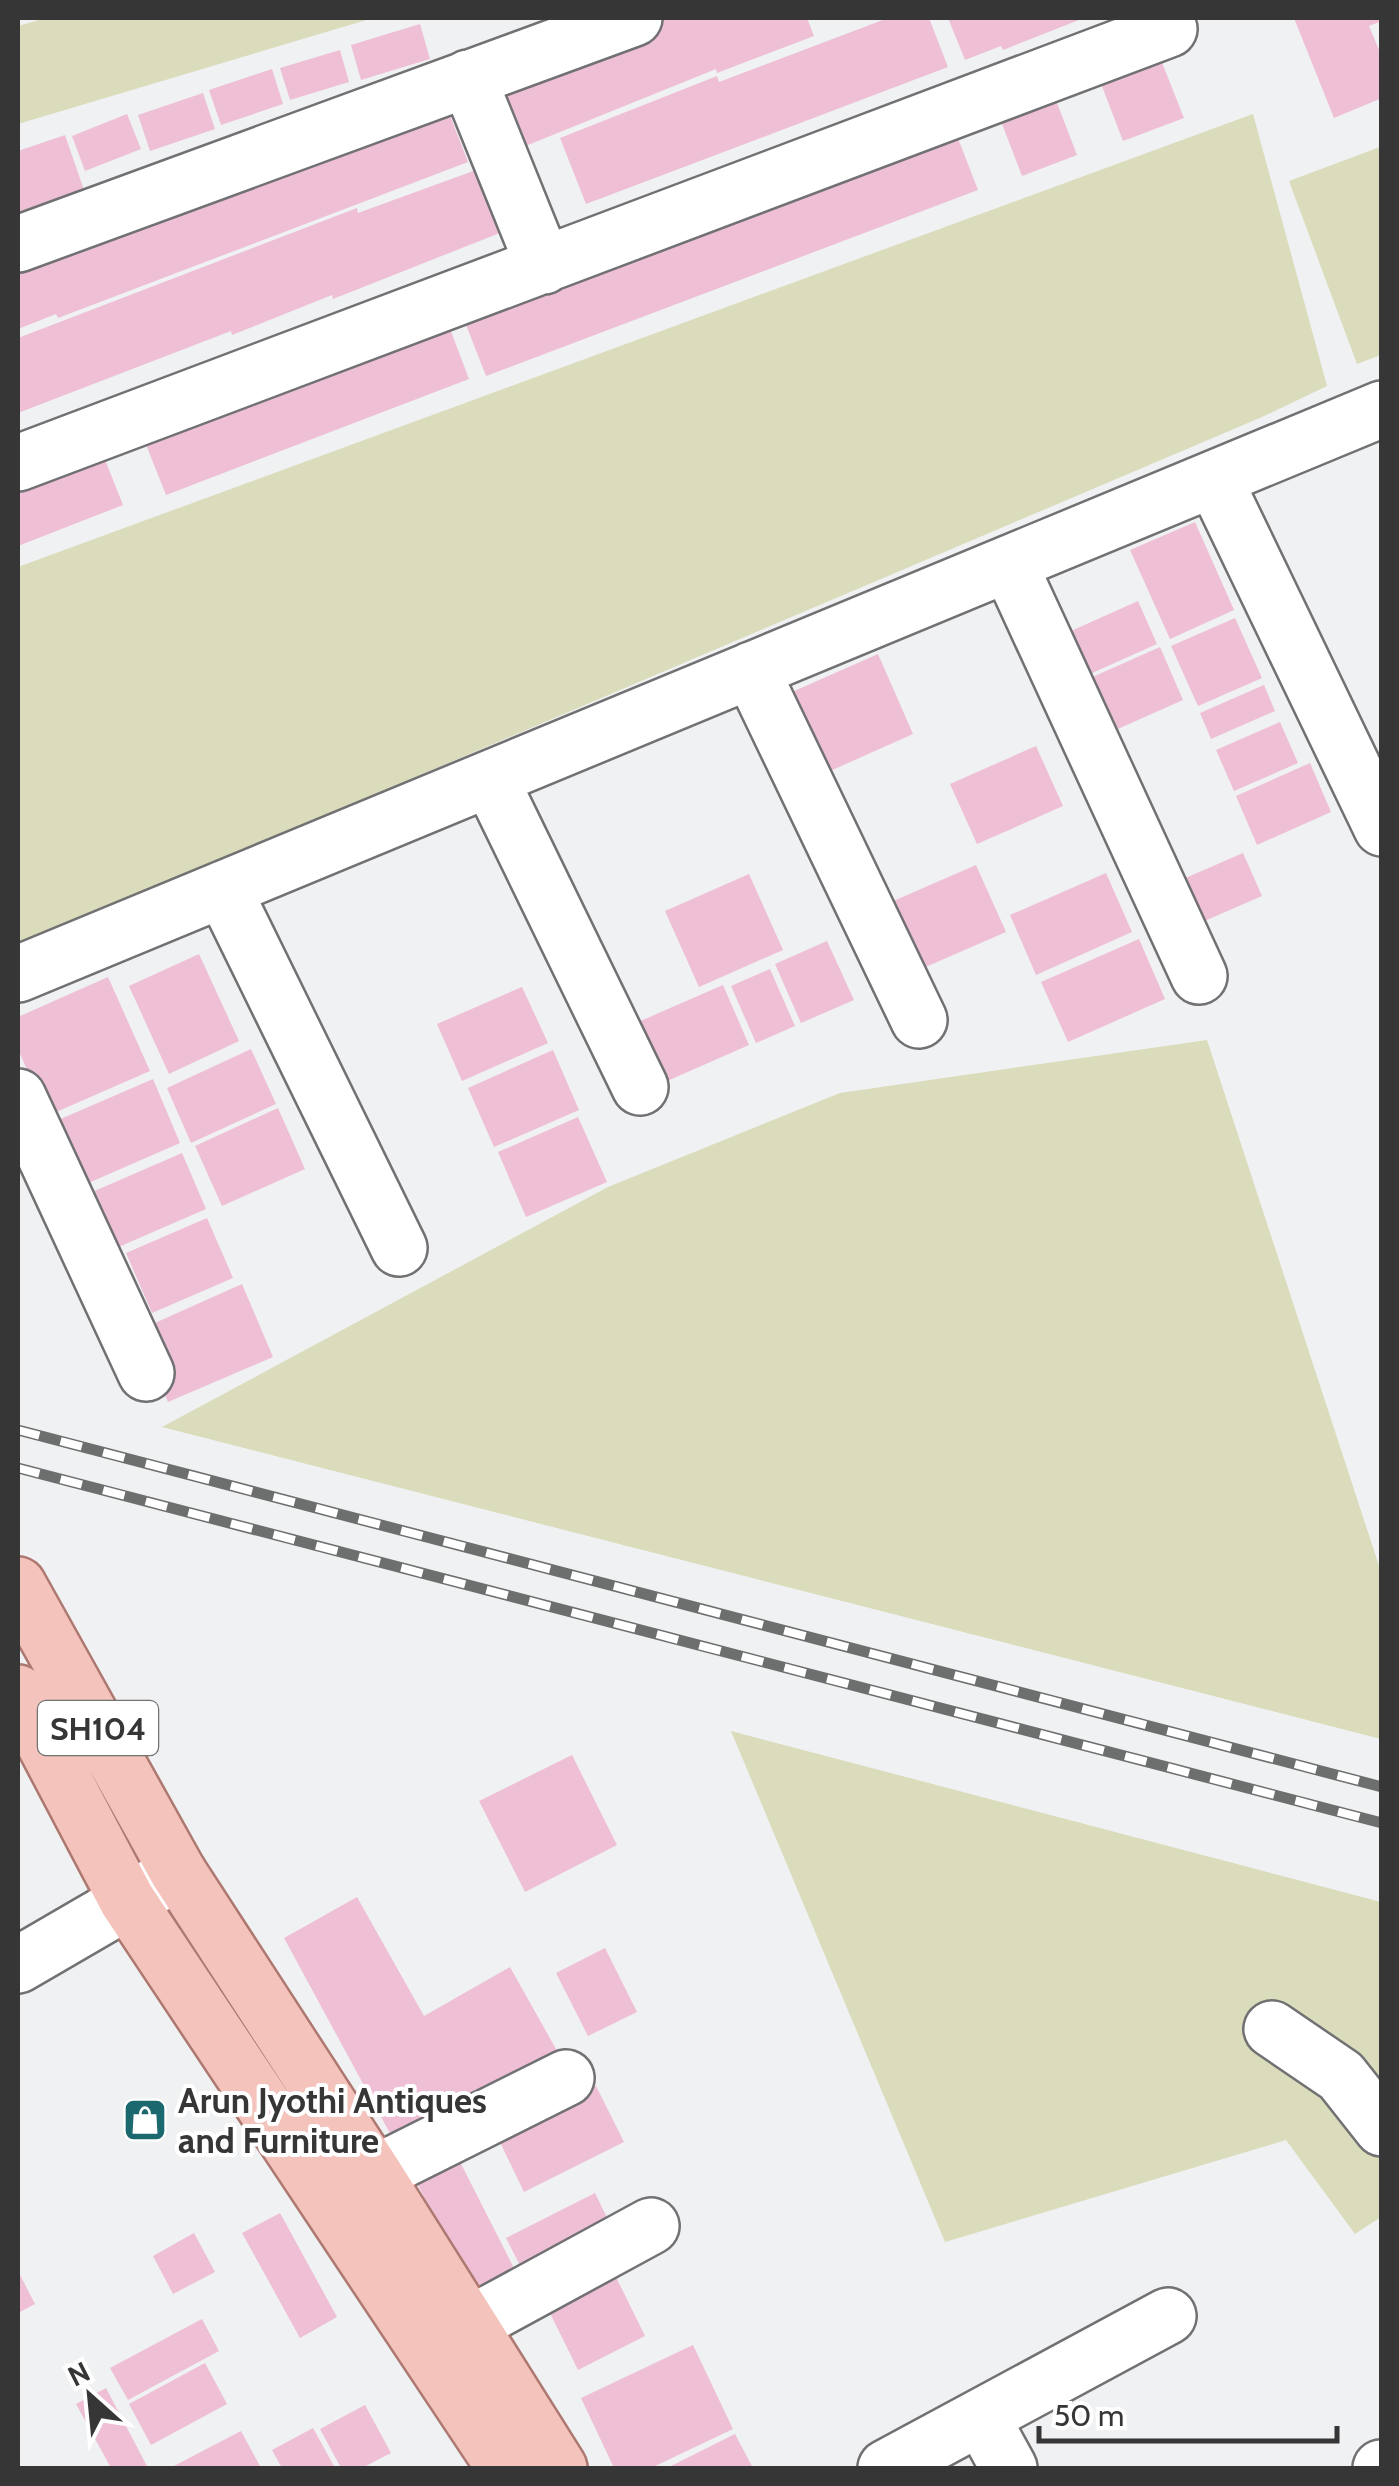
<svg xmlns="http://www.w3.org/2000/svg" width="1399" height="2486" font-family="Cabin,sans-serif">
	<style>
		.green { fill: #dadcbb }
		.building { fill: #eebfd5 }
		.lines { fill: none; stroke-linecap: round; stroke-linejoin: round }
		.minor-casing { stroke: #717173; stroke-width: 60 }
		.major-casing { stroke: #ad7870; stroke-width: 60 }
		.minor { stroke: #fff; stroke-width: 55 }
		.major { stroke: #f4c3bc; stroke-width: 55 }
		.rail-casing { stroke: #6d6e6e; stroke-width: 11 }
		.rail { stroke: #fff; stroke-width: 8; stroke-dasharray: 22; stroke-linecap: butt }
		.labels { text-anchor: middle; dominant-baseline: central; stroke-width: 8; stroke-linejoin: round; paint-order: stroke }
		.shield { fill: #fff; stroke: #727272; stroke-width: 2.5 }
		.shield-label { font-size: 32px; font-weight: bold; fill: #363636 }
		.poi-label { font-size: 35px; font-weight: bold; fill: #363636; stroke: #fff; text-anchor: start }
	</style>
	<rect width="100%" height="100%" fill="#f0f1f2"/>
	<path class="green" d="M46 18H373L18 124V26Z
		M1253 114 1327 386 1262 417 18 946V567Z
		M1380 147 1381 355 1357 364 1289 181Z
		M1207 1040 1381 1572V1739L162 1427 608 1187 840 1093Z
		M731 1731 1381 1902V2217L1355 2234 1286 2140 945 2242Z"/>
	<path class="building" d="M664 18H807L814 36 717 73 716 69 518 149 492 83Z
		M888 18H929L948 67 586 204 560 138 717 76 719 82Z
		M948 18H1084L1003 50 1001 46 965 60Z
		M1294 18H1382V21L1369 26 1382 57V98L1334 118Z
		M420 24 430 59 361 80 351 45Z
		M1155 45 1184 118 1123 141 1095 68Z
		M340 50 349 82 290 100 280 68Z
		M272 69 283 104 221 125 209 90Z
		M1049 82 1077 155 1022 176 994 103Z
		M203 93 215 129 150 151 138 115Z
		M444 100 468 162 58 318 56 314 18 329V259Z
		M127 114 141 149 85 171 72 136Z
		M952 123 978 190 486 376 461 312Z
		M65 135 84 190 18 212V151Z
		M498 162 520 225 333 299 332 295 232 335 231 331 18 413V338L357 208 358 213Z
		M444 313 469 379 166 495 139 427Z
		M98 442 123 505 18 546V473Z
		M1195 522 1234 610 1170 639 1130 550Z
		M1138 601 1157 644 1090 674 1071 631Z
		M1235 618 1262 678 1198 706 1171 646Z
		M1160 647 1183 700 1111 732 1088 679Z
		M878 654 913 734 819 776 783 696Z
		M1264 685 1275 711 1211 739 1200 713Z
		M1280 722 1298 763 1234 791 1216 750Z
		M1036 746 1063 806 977 844 950 784Z
		M1310 763 1331 812 1257 845 1236 796Z
		M1243 853 1262 896 1193 926 1174 883Z
		M976 865 1006 932 921 969 891 902Z
		M1106 873 1132 932 1036 975 1010 915Z
		M749 874 783 950 699 987 665 911Z
		M1139 939 1165 999 1068 1042 1041 982Z
		M827 941 854 1000 801 1023 775 964Z
		M199 954 239 1041 169 1074 129 986Z
		M770 969 795 1026 756 1043 731 986Z
		M108 977 150 1071 47 1116 18 1049V1017Z
		M723 985 749 1045 649 1089 622 1029Z
		M522 987 548 1043 462 1081 437 1024Z
		M251 1049 276 1104 191 1143 167 1088Z
		M553 1050 579 1110 494 1147 468 1088Z
		M153 1079 180 1143 77 1188 49 1124Z
		M278 1108 305 1169 222 1206 195 1146Z
		M578 1117 607 1182 526 1217 498 1152Z
		M182 1153 206 1209 107 1252 83 1196Z
		M207 1218 233 1278 152 1313 126 1253Z
		M242 1284 273 1357 168 1402 137 1331Z
		M572 1755 617 1845 525 1892 479 1801Z
		M357 1897 424 2016 510 1967 561 2058 399 2150 284 1938Z
		M605 1948 637 2012 588 2036 556 1973Z
		M596 2086 624 2142 524 2192 497 2136Z
		M456 2154 521 2282 477 2303 413 2175Z
		M595 2193 616 2236 528 2281 506 2238Z
		M280 2213 337 2317 300 2338 242 2233Z
		M194 2233 215 2272 173 2294 153 2256Z
		M18 2271 35 2304 18 2313Z
		M616 2277 645 2336 578 2370 549 2311Z
		M202 2319 219 2351 128 2400 110 2368Z
		M693 2345 733 2429 651 2468H614L581 2398Z
		M205 2363 227 2404 151 2445 129 2404Z
		M106 2388 148 2468H111L76 2404Z
		M365 2405 391 2453 362 2468H341L320 2429Z
		M313 2428 335 2468H282L272 2450Z
		M241 2431 261 2468H170Z
		M735 2434 753 2468H667Z"/>
	<g class="lines">
		<defs>
			<path id="minor" d="M468 78 544 266
				M18 244 634 18
				M18 463 1169 29
				M1214 479 1382 828
				M1009 564 1199 976
				M751 670 919 1020
				M490 779 640 1087
				M223 889 399 1248
				M18 974 1382 409
				M18 1097 146 1373
				M18 1965 178 1872
				M1272 2029 1341 2076 1382 2128
				M374 2174 566 2078
				M469 2325 651 2226
				M981 2417 1009 2468
				M886 2468 1168 2316
				M1381 2468H1382"/>
			<path id="major" d="M18 1585 178 1872 374 2174 559 2468
				M18 1693 127 1900 505 2468"/>
		</defs>
		<use href="#minor" class="minor-casing"/>
		<use href="#major" class="major-casing"/>
		<use href="#minor" class="minor"/>
		<use href="#major" class="major"/>
		<defs>
			<path id="rail" d="M18 1430 1382 1787
				M18 1468 1382 1823"/>
		</defs>
		<use href="#rail" class="rail-casing"/>
		<use href="#rail" class="rail"/>
	</g>
	<defs>
		<symbol id="shop-square" viewBox="-11 -11 22 22"><rect x="-9" y="-9" width="18" height="18" rx="4" fill="#1c686f" stroke="#fff"/><path d="M-5-2.5h2.3a2.7 3.5 0 0 1 5.4 0H5L5.5 6h-11ZM-1.5-2.5h3a1.5 2.3 0 0 0-3 0Z" fill="#fff"/></symbol>
	</defs>
	<g fill-rule="evenodd">
		<use href="#shop-square" x="120" y="2095" width="50" height="50"/>
	</g>
	<g class="labels">
		<rect class="shield" x="38" y="1701" width="120" height="54" rx="8"/>
		<g class="shield-label">
			<text x="98" y="1728">SH104</text>
		</g>
		<g class="poi-label">
			<text x="178" y="2100">Arun Jyothi Antiques<tspan x="178" dy="40">and Furniture</tspan></text>
		</g>
	</g>
	<rect width="1399" height="2486" fill="none" stroke="#363636" stroke-width="40"/>
	<g transform="translate(90 2396) rotate(333)" stroke="#ffffff" stroke-width="8" paint-order="stroke">
	<path d="M0-8L18 38L0 25L-18 38Z" fill="#363636"/>
	<text y="-15" font-size="28" font-weight="bold" text-anchor="middle" fill="#363636">N</text>
	</g>
	<path d="M1039 2426v15h298v-15" fill="none" stroke="#363636" stroke-width="5"/>
	<text x="1054" y="2426" font-size="30" fill="#363636" stroke="#ffffff" stroke-width="8" paint-order="stroke">50 m</text>
</svg>
